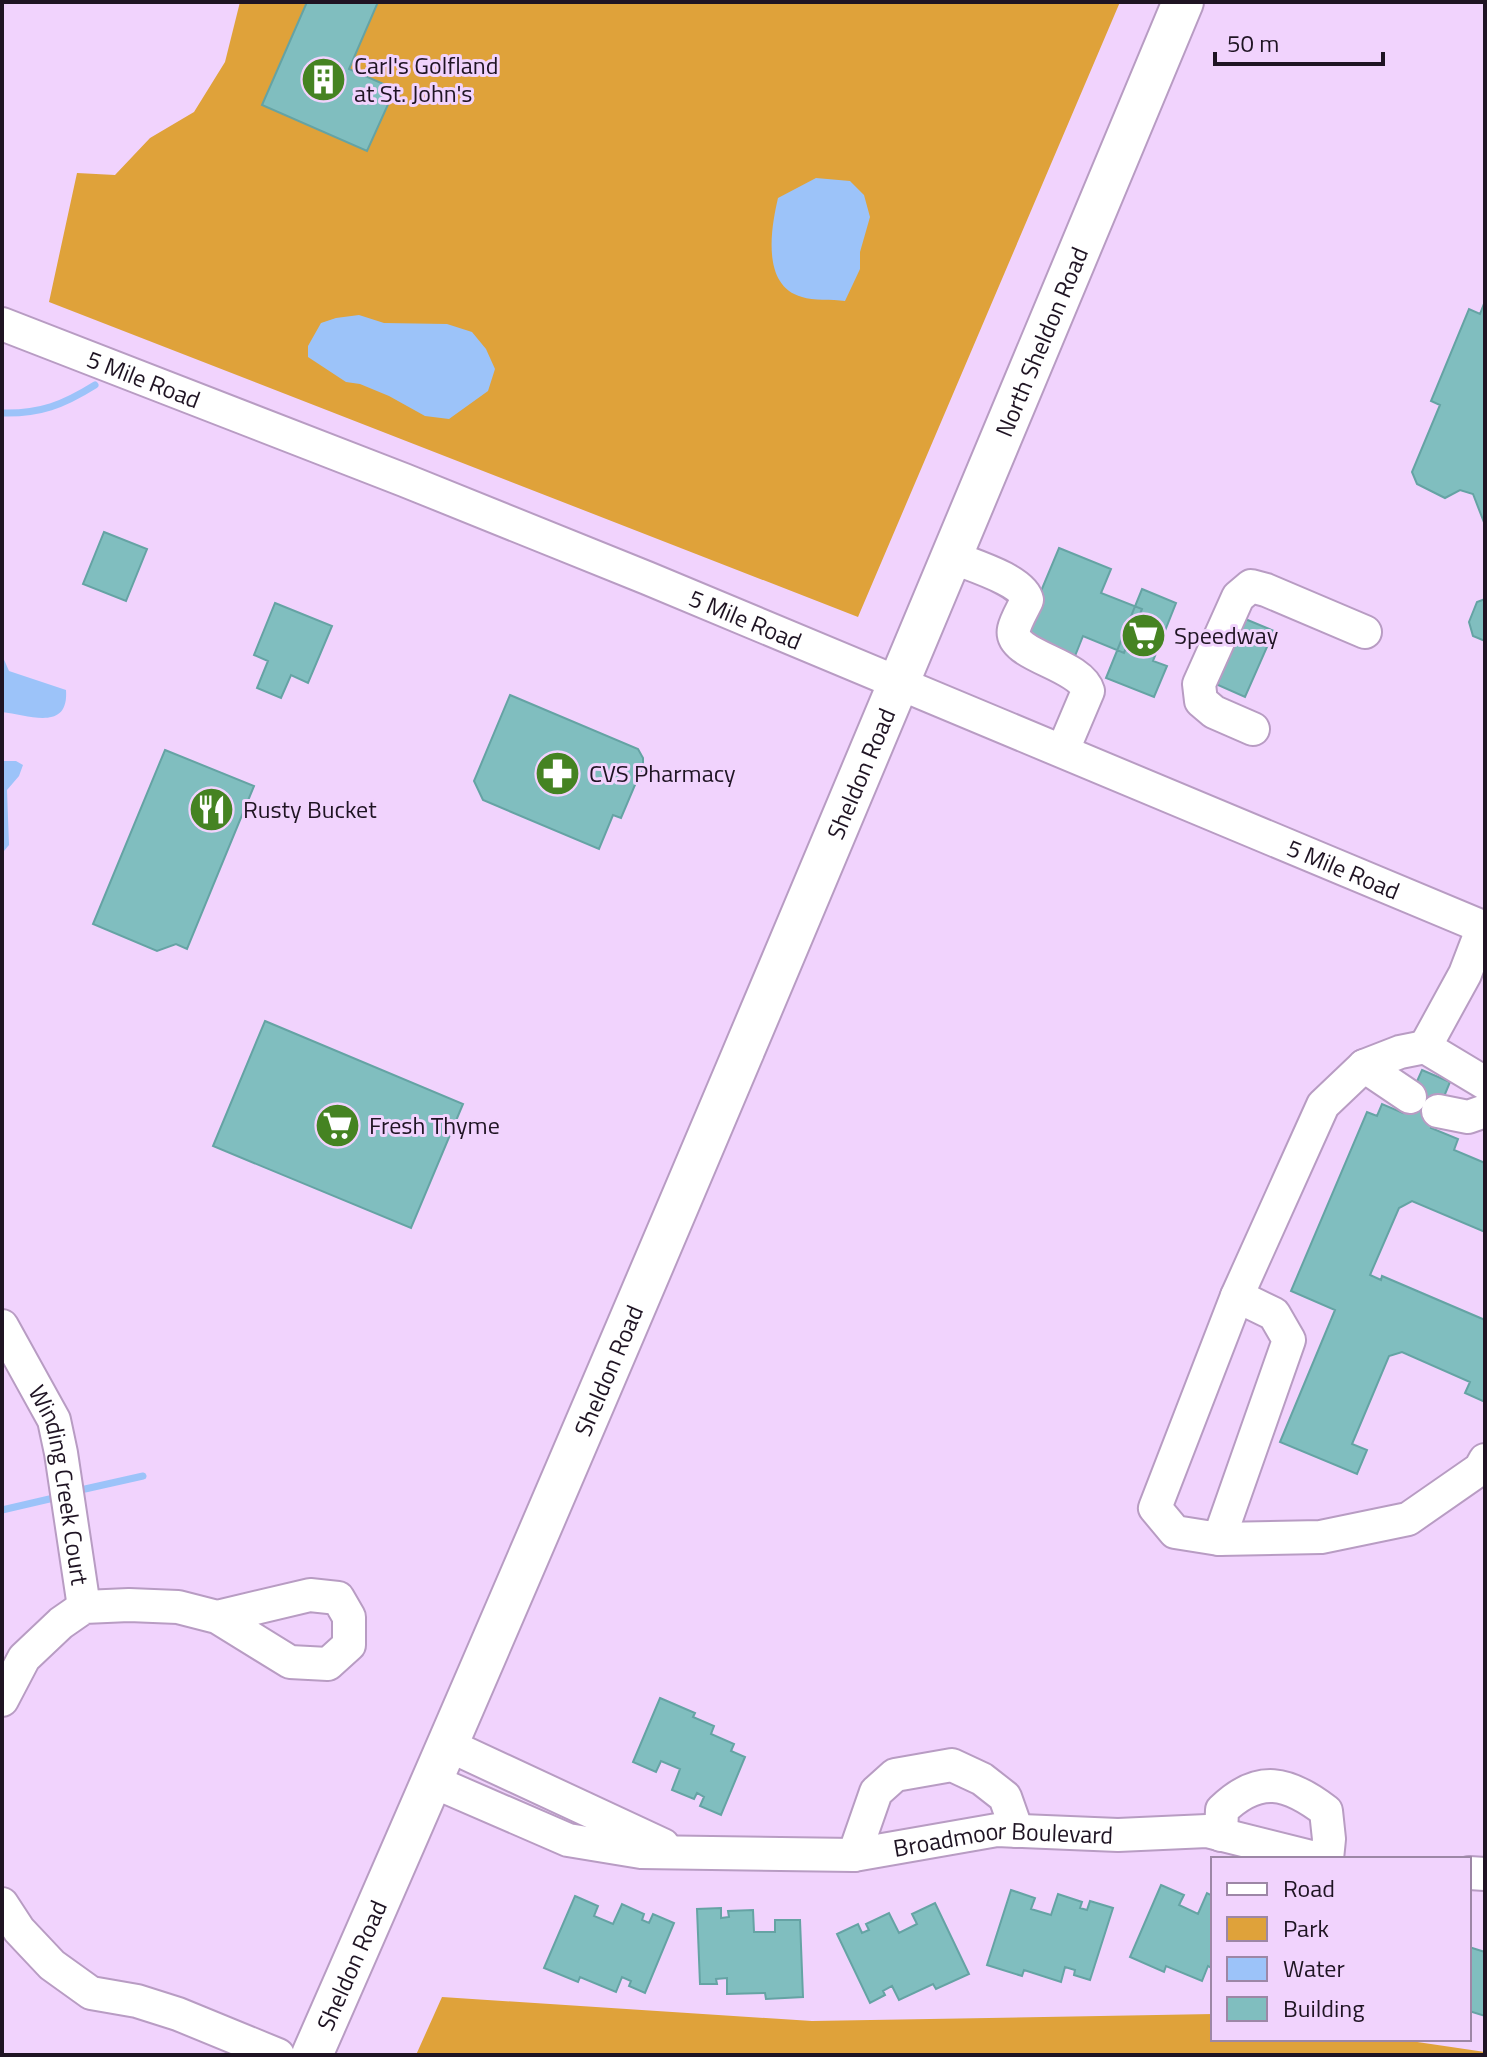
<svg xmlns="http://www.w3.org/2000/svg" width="1487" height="2057" font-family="'Titillium Web',sans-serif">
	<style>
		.green { fill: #dfa23a }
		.water { fill: #9cc3f9 }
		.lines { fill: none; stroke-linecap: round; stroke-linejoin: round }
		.stream { stroke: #9cc3f9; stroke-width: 7 }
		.building { fill: #80bebf; stroke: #65a3a4; stroke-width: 2 }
		.minor-casing { stroke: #b89cc3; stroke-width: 36 }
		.major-casing { stroke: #b89cc3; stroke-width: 44 }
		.minor { stroke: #fff; stroke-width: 32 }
		.major { stroke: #fff; stroke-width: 40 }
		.labels { text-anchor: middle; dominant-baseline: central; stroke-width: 6; stroke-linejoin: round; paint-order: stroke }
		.poi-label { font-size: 24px; fill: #1f1423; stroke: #f1d3fd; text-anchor: start }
		.street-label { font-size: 24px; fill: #1f1423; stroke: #f1d3fd }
	</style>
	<rect width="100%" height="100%" fill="#f1d3fd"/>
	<path class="green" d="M240 2H1120L858 617 49 302 77 173 115 175 150 138 194 112 225 62Z
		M442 1997 812 2021 1213 2014V2039H1397L1485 2052V2055H416Z"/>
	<path class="water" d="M816 178 850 181 864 195 870 217 860 252V269L845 301C832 299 813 301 802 297 761 286 771 228 778 198Z
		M359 315 384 323 447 324 472 332 486 349 495 369 488 391 449 419 425 416 389 396 360 384 346 382 308 357V346L321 323 336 318Z
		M2 655 9 671 66 690C69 732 29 715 2 712Z
		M2 761H16L23 765 19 776 7 790 9 845 4 851 2 850Z"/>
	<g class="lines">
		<path class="stream" d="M2 413C40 414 63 405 95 385
			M85 1489 143 1476
			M2 1510 58 1497"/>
	</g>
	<path class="building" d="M307 2H378L349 69 395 89 367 151 262 105Z
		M1485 301V525L1473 494 1460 490 1445 498 1417 484 1412 472 1440 405 1431 401 1469 309 1480 314Z
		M104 532 147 549 126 601 83 584Z
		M1059 548 1111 569 1101 593 1142 609 1124 653 1083 636 1073 661 1021 639Z
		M1142 589 1176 603 1153 661 1167 666 1154 697 1106 678Z
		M1485 599V641L1473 636 1469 622 1477 602Z
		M275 603 332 626 308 683 291 675 281 698 257 688 268 661 254 655Z
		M1238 616 1274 631 1245 697 1209 681Z
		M510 695 638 749 643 758V766L621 818 613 815 599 849 483 800 474 781Z
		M165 750 254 786 187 949 176 944 157 951 93 924Z
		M265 1021 463 1104 411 1228 213 1146Z
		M1422 1070 1450 1082 1431 1128 1458 1139 1454 1150 1485 1163V1232L1412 1201 1399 1208 1370 1275 1381 1280 1382 1276 1485 1320V1402L1465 1393 1470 1382 1402 1352 1389 1356 1352 1444 1367 1450 1357 1474 1280 1442 1335 1310 1291 1291 1367 1112 1377 1116 1382 1104 1403 1113Z
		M660 1698 695 1713 693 1717 714 1726 711 1734 734 1744 731 1751 745 1757 721 1815 700 1806 704 1797 697 1793 694 1799 672 1790 680 1769 661 1761 656 1772 633 1762Z
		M1161 1885 1184 1895 1179 1905 1198 1914 1207 1893 1213 1896V1969L1208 1966 1202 1981 1166 1966 1164 1972 1130 1957Z
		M1011 1890 1035 1898 1031 1909 1051 1915 1058 1894 1082 1902 1080 1908 1087 1910 1090 1901 1113 1908 1090 1980 1074 1975 1075 1970 1065 1967 1061 1982 1024 1970 1022 1976 987 1965Z
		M575 1896 598 1906 594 1916 613 1924 622 1904 644 1914 642 1920 649 1923 653 1914 674 1923 645 1993 629 1986 631 1981 622 1977 616 1992 580 1977 578 1982 544 1968Z
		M935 1903 969 1974 936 1989 933 1984 899 2000 892 1986 883 1991 885 1995 870 2003 837 1934 858 1924 862 1933 869 1930 866 1924 889 1913 899 1933 917 1924 912 1914Z
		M721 1908V1918L729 1917 728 1911 753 1910 754 1932H775V1920H800L803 1997 766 1999 765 1993 727 1994V1978L716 1979 717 1984H700L697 1909Z
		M1469 1947 1485 1952V2016L1469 2011Z"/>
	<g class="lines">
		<defs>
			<g id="minor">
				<path id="s1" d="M2 324 404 480 647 578 1485 928"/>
				<path d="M952 557C971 565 1023 580 1027 600 1023 609 1016 620 1014 629 1008 656 1080 663 1088 691L1063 750"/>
				<path d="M1253 729 1214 712 1201 701 1199 684 1238 597 1251 586 1266 590 1365 632"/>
				<path d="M1425 1047 1465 974 1483 927"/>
				<path d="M1364 1066 1410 1097"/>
				<path d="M1485 1083 1425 1047 1400 1052 1364 1066 1323 1105 1237 1296 1155 1508 1175 1532 1219 1539 1321 1537 1408 1519 1480 1469 1485 1460"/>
				<path d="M1438 1111 1468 1117 1485 1111"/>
				<path id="s2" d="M2 1326 54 1420 61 1453 84 1607"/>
				<path d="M1219 1539 1289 1340 1274 1314 1237 1296"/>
				<path d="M2 1700 24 1658 61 1623 84 1607 129 1605 178 1607 217 1617 290 1662 328 1664 349 1645V1617L338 1598 310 1595 217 1617"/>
				<path d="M448 1745 663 1845"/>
				<path id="s3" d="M432 1781 568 1840 641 1852 854 1855 997 1830 1118 1835 1207 1831 1319 1859"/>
				<path d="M1221 1835 1222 1810C1259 1774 1288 1782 1326 1811L1329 1839 1327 1859"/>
				<path d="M854 1855 876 1792 895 1775 952 1765 982 1779 1005 1797 1017 1831"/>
				<path d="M1469 1873 1485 1874"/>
				<path d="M2 1904 19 1930 52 1965 91 1993 137 2001 178 2014 278 2055"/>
			</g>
			<g id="major">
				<path id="s4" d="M312 2055C611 1375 897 688 1183 2"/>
			</g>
		</defs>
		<use href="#minor" class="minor-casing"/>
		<use href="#major" class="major-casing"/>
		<use href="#minor" class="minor"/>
		<use href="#major" class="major"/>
	</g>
	<defs>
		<symbol id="building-disc" viewBox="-11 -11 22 22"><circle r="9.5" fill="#458322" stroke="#f1d3fd"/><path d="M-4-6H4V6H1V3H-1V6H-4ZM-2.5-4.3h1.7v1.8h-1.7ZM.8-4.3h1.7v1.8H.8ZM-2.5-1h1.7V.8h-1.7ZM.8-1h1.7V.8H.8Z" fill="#fff"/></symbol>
		<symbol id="supermarket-disc" viewBox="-11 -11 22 22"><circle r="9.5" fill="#458322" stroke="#f1d3fd"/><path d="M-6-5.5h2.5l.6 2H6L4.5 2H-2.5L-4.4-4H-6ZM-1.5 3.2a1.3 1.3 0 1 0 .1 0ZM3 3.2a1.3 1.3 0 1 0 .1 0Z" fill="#fff"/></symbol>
		<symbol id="pharmacy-disc" viewBox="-11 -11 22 22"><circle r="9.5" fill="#458322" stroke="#f1d3fd"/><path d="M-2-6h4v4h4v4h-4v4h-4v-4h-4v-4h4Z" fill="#fff"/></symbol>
		<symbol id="restaurant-disc" viewBox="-11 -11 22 22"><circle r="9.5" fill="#458322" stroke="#f1d3fd"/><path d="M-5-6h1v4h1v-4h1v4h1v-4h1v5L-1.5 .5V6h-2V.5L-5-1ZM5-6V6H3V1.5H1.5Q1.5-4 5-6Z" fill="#fff"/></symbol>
	</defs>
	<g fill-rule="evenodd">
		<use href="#building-disc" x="298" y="54" width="51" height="51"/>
		<use href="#supermarket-disc" x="1118" y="610" width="51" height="51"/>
		<use href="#pharmacy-disc" x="532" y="748" width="51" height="51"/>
		<use href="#restaurant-disc" x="186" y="784" width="51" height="51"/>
		<use href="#supermarket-disc" x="312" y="1100" width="51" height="51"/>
	</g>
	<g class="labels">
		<g class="poi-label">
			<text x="354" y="65">Carl's Golfland<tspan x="354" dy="28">at St. John's</tspan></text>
			<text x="1174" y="635">Speedway</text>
			<text x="589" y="773">CVS Pharmacy</text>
			<text x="243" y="809">Rusty Bucket</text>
			<text x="369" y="1125">Fresh Thyme</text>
		</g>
		<g class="street-label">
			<text stroke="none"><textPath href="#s4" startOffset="1862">North Sheldon Road</textPath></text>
			<text stroke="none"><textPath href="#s1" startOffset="152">5 Mile Road</textPath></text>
			<text stroke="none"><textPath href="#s1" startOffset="800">5 Mile Road</textPath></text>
			<text stroke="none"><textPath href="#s4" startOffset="1394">Sheldon Road</textPath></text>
			<text stroke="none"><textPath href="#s1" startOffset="1448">5 Mile Road</textPath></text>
			<text stroke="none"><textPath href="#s4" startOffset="746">Sheldon Road</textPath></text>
			<text stroke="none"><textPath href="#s2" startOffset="172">Winding Creek Court</textPath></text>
			<text stroke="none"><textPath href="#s3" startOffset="586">Broadmoor Boulevard</textPath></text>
			<text stroke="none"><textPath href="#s4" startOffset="98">Sheldon Road</textPath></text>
		</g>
	</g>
	<rect width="1487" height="2057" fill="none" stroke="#1f1423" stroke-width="8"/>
	<rect x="1211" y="1857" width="260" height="184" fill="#f1d3fd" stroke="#9d87a6" stroke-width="2"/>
	<rect x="1227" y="1883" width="40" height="12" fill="#ffffff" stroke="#9d87a6" stroke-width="2"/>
	<text x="1283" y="1897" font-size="24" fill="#1f1423">Road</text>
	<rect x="1227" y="1917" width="40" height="24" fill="#dfa23a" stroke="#9d87a6" stroke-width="2"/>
	<text x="1283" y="1937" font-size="24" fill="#1f1423">Park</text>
	<rect x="1227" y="1957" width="40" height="24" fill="#9cc3f9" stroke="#9d87a6" stroke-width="2"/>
	<text x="1283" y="1977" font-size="24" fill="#1f1423">Water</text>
	<rect x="1227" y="1997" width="40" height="24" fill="#80bebf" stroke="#9d87a6" stroke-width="2"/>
	<text x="1283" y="2017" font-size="24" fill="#1f1423">Building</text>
	<path d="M1215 52v12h168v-12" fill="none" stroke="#1f1423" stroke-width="4"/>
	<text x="1227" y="52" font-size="24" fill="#1f1423" stroke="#f1d3fd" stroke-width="6" paint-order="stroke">50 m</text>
</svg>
